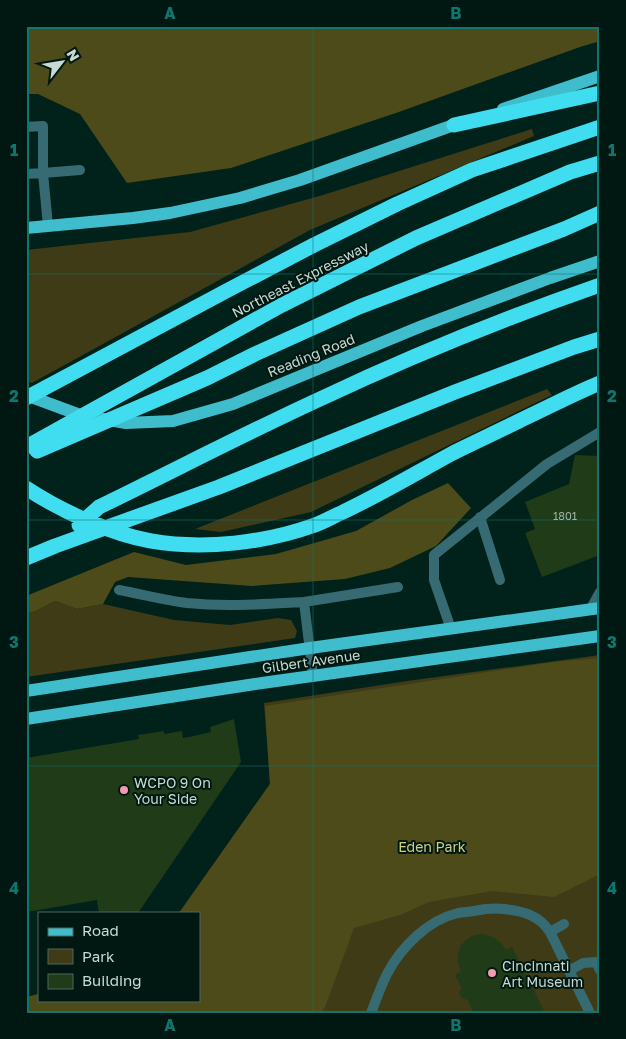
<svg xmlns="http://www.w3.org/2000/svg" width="626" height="1039" font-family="'Golos Text',sans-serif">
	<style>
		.green { fill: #3e3b16 }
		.forest { fill: #4e4b1b }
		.building { fill: #1f3b18 }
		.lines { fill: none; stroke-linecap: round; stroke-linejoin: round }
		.lane { stroke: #366b73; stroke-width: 10 }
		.primary { stroke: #40bdcc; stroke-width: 12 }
		.highway { stroke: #40ddf0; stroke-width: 15 }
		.grid { fill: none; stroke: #0f766e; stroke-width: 1; stroke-opacity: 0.55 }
		.poi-dot { fill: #f29aaf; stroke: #001811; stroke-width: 2 }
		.labels { text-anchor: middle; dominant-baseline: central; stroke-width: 4; stroke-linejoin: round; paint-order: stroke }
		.number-label { font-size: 11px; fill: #9db2a5 }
		.street-label { font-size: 14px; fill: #c7dad4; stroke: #001811 }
		.poi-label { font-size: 14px; fill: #c7dad4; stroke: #001811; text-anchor: start }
		.park-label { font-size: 14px; fill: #d2ce81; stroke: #001811 }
		.neatline { fill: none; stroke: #0f766e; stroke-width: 2 }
		.grid-label { font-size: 16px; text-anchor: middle; font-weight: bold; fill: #0f766e }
	</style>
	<rect width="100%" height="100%" fill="#00221a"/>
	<path class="green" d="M532 129 534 136 310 230 32 383 26 381V250L190 232 323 195Z
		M547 389 552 395 311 512 221 532 195 529Z
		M55 601 77 609 103 604 174 620 230 625 278 618 291 620 297 631 295 638 26 677V614L36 611Z
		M600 655V1013H26V997L39 994V1000H199V913H179L270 784 264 703 407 681Z"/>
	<path class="forest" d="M26 26H600V41L580 47 396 113 231 168 127 183 80 114 38 94H26Z
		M448 483 471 508 436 546 390 568 345 579 252 586 128 577 115 582 103 604 77 609 55 601 36 611 26 614V596L134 552 186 565 276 554 356 531 412 500Z
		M600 658V874L554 897 492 891 429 902 400 915 354 928 325 1007 321 1013H26V997L39 994V1000H199V913H179L270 784 265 706 553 662Z"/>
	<path class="building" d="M575 455 600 456V555L542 577 525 533 535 529 525 502 569 484Z
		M234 719 241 762 138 913H99L97 900 27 912 26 758 139 739 138 735 164 731V734L182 731 183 738 189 737 211 732 210 727Z
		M480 934 487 935 495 938 501 943 506 950 512 947 545 1013H474L468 1000 462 998 459 993 462 988 455 975 461 971 458 963V955L460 947 465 941 472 936Z"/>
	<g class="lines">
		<path class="lane" d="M26 127 43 126V173L26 174
			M48 226 43 173 80 170
			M480 517 500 580
			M119 590C141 594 164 600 187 603 226 607 265 604 304 602
			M590 610 600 592
			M451 629 434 580V555L547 464 600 432
			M313 676 304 602 398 587
			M550 932 564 924
			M569 971 583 963 596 962 600 970
			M371 1013C376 1000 381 986 387 974 401 947 428 920 458 913 463 912 469 912 474 911 484 909 494 908 504 909 523 911 539 915 550 932L590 1013"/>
		<path class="primary" d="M503 109 600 76
			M26 228 133 218 170 213 240 198 300 180 462 122
			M26 395 80 415 126 423 173 421 233 404 422 326 550 278 600 261
			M26 691 310 648 600 608
			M26 719 262 683 600 636"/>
		<path class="highway" d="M454 125 600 93
			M26 398 230 289 314 245 397 204 472 170 600 127
			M26 447 282 305 416 238 570 172 600 163
			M37 451 207 378 255 354 359 307 564 229 600 213
			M26 488C61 511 111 534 151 541 204 550 265 543 315 525 325 521 334 516 343 512 381 494 416 473 453 453 475 442 499 431 521 420 547 408 573 394 600 383
			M79 525 99 507C173 471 246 433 320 399 411 356 505 318 600 285
			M26 558 55 546 219 487 455 392 574 347 600 339"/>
	</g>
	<path class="grid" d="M313 26V1013M26 274H600M26 520H600M26 766H600"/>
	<g class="poi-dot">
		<circle cx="124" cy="790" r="5"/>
		<circle cx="492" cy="973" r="5"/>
	</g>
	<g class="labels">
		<g class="number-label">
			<text x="565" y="515">1801</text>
		</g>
		<g class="street-label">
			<text transform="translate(300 279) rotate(-27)">Northeast Expressway</text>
			<text transform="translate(311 355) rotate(-22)">Reading Road</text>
			<text transform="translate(311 661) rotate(-8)">Gilbert Avenue</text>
		</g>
		<g class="poi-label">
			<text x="134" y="782">WCPO 9 On<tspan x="134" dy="16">Your Side</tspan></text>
			<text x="502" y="965">Cincinnati<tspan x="502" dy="16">Art Museum</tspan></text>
		</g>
		<g class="park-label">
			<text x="432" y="846">Eden Park</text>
		</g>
	</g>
	<rect width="626" height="1039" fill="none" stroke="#001811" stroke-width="55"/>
	<rect x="38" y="912" width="162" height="90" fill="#001811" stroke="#50665f"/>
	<rect x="48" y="928" width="25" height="8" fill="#40bdcc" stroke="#50665f"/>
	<text x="82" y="936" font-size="15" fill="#c7dad4">Road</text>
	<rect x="48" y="949" width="25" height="15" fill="#3e3b16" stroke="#50665f"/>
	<text x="82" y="962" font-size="15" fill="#c7dad4">Park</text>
	<rect x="48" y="974" width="25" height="15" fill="#1f3b18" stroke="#50665f"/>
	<text x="82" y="986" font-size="15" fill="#c7dad4">Building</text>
	<g transform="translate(62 62) rotate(59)" stroke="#001811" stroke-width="4" paint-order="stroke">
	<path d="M0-4L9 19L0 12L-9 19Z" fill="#c7dad4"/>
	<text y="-8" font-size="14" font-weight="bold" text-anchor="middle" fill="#c7dad4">N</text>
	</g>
	<rect x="28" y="28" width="570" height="984" class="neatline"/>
	<g class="grid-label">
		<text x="170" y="19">A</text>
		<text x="456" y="19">B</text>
		<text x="14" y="156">1</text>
		<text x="612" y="156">1</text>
		<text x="14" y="402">2</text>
		<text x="612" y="402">2</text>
		<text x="14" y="648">3</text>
		<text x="612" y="648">3</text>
		<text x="14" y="894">4</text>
		<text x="612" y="894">4</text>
		<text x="170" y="1031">A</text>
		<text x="456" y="1031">B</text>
	</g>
</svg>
